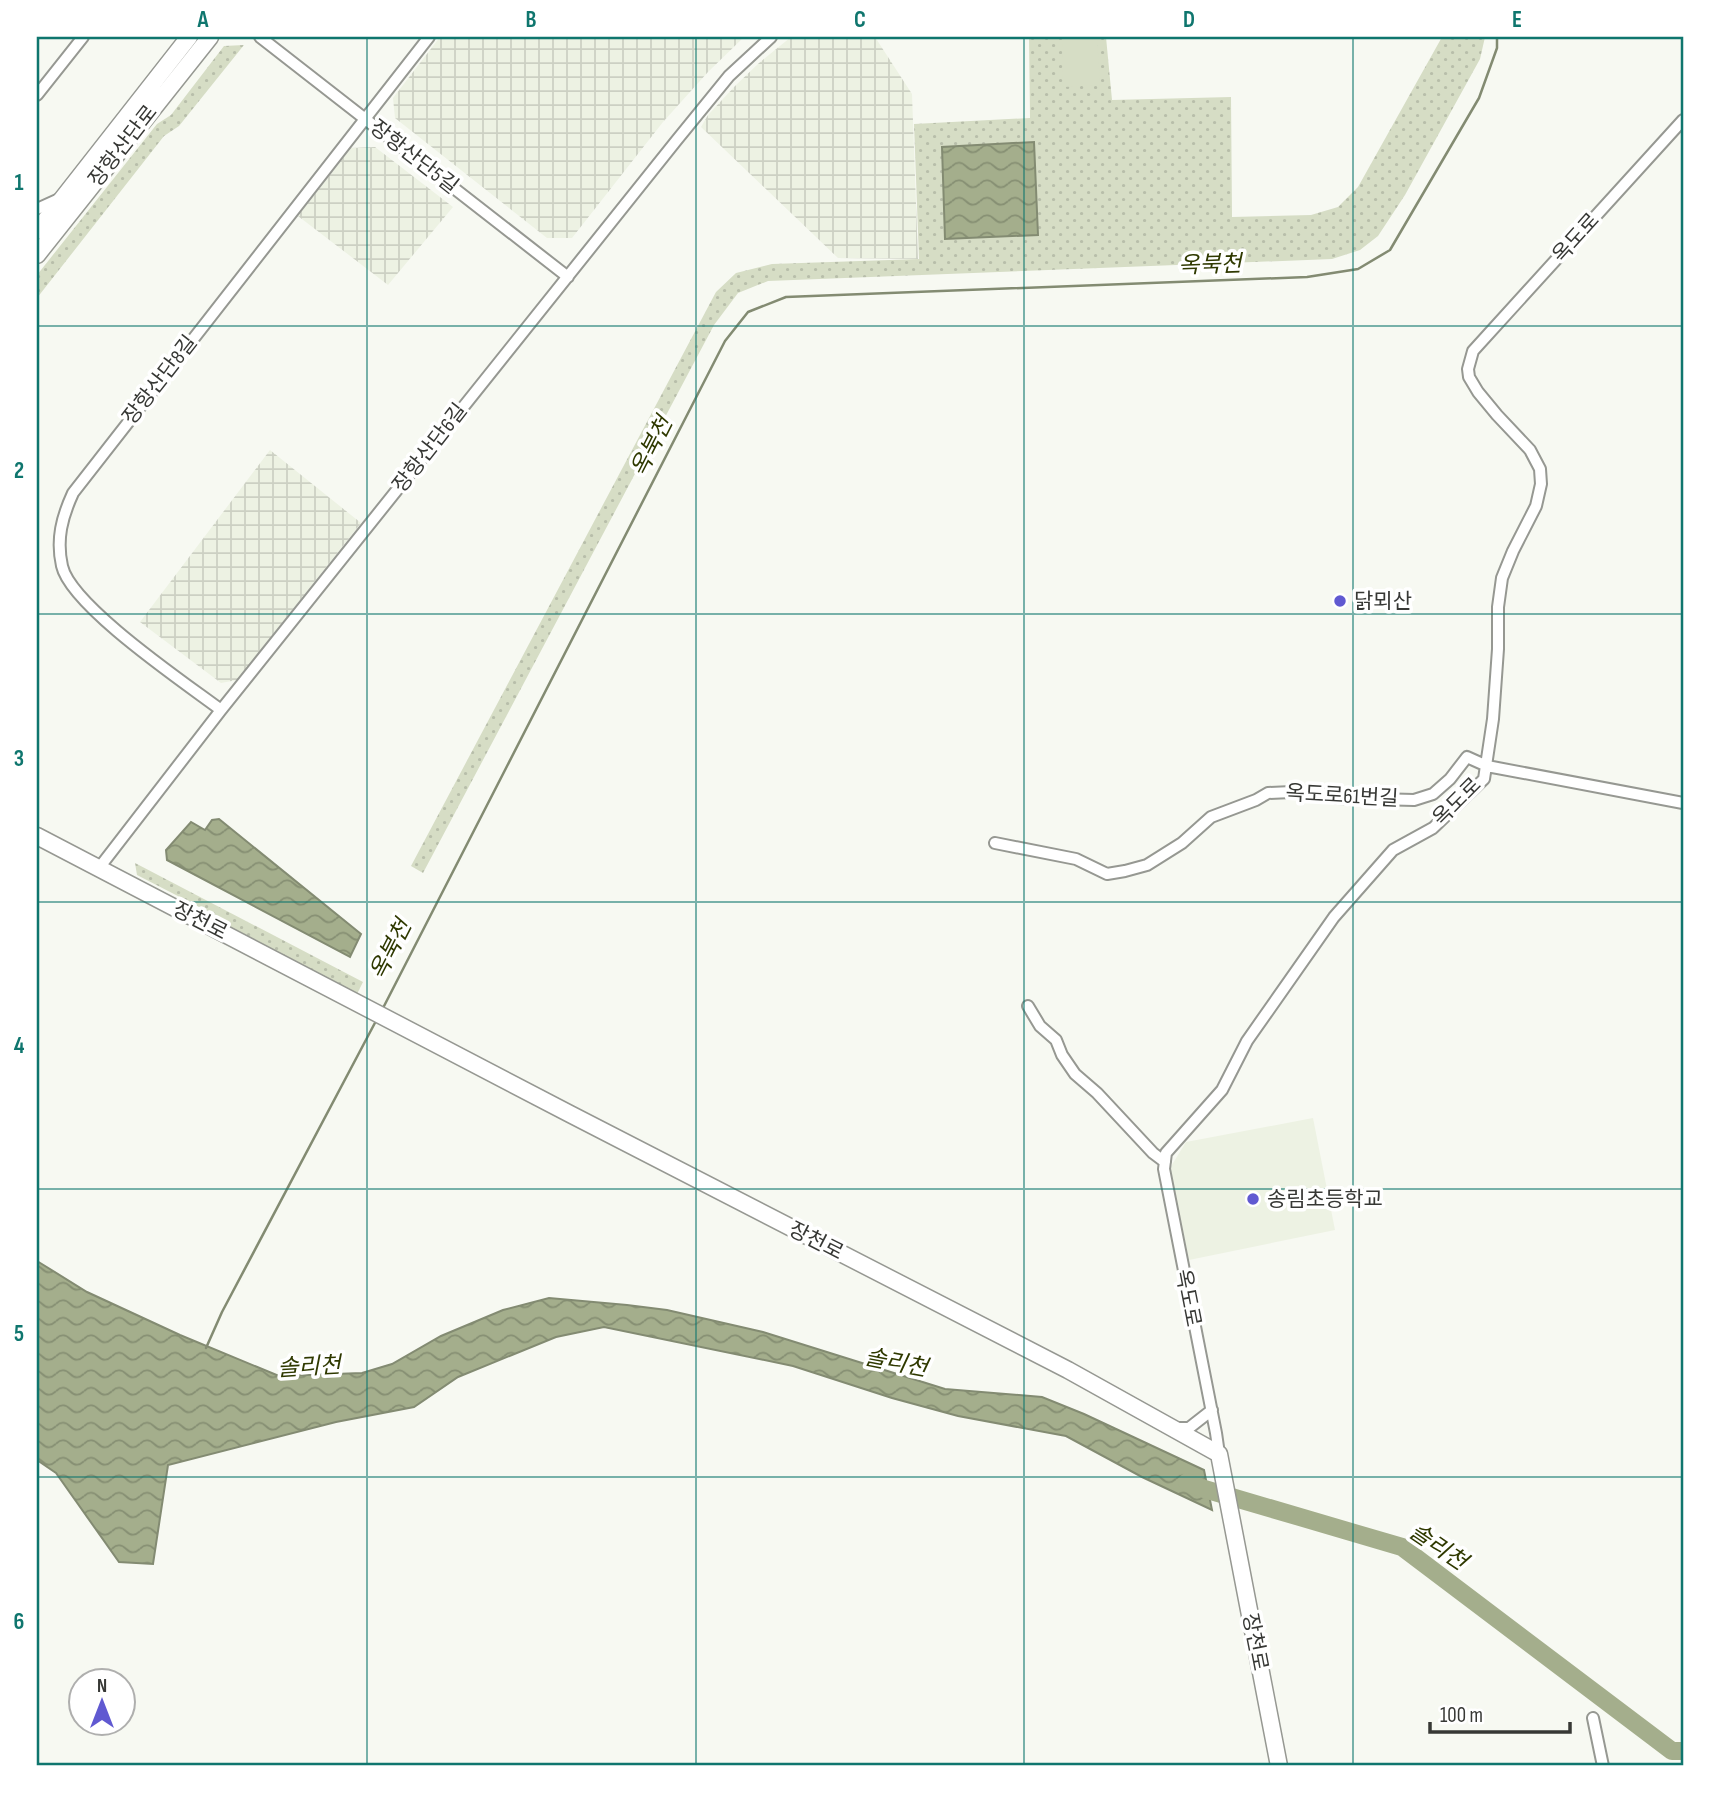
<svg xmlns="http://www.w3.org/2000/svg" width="1720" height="1803" font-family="'Sofia Sans Condensed','Noto Sans KR',sans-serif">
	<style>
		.built { fill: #edf2e3 }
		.industrial { fill: url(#industrial-grid) }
		.grass { fill: url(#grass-dots) }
		.garden { fill: #d6ddc5 }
		.water { fill: url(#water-waves); stroke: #838b72; stroke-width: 2 }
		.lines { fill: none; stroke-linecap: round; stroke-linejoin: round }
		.stream { stroke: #838b72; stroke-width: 2.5 }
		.river { stroke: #a4ae8c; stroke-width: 18 }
		.street-casing { stroke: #969892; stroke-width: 14 }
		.secondary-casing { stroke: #969892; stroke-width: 19 }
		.street { stroke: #fff; stroke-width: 10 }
		.secondary { stroke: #fff; stroke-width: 16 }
		.grid { fill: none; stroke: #0f766e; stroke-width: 2; stroke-opacity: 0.55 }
		.poi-dot { fill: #6059d1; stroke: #fff; stroke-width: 2.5 }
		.labels { text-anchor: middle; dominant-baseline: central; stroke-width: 7; stroke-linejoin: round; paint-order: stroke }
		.street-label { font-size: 21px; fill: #373835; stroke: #fff }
		.poi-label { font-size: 21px; fill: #373835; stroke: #fff; text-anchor: start }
		.water-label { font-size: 23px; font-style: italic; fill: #2f3900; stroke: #fff }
		.neatline { fill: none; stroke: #0f766e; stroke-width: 2.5 }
		.grid-label { font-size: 23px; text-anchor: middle; font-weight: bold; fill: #0f766e }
	</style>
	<defs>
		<pattern id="industrial-grid" width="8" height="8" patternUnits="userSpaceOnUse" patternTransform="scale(1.75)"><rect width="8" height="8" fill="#edf2e3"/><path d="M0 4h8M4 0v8" fill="none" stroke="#ccd0c3"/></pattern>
		<pattern id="grass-dots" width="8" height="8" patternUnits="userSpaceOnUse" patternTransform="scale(1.75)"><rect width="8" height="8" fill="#d6ddc5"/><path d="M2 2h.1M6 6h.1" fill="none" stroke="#b8beaa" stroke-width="1.8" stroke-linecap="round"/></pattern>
		<pattern id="water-waves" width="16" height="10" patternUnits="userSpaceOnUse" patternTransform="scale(1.75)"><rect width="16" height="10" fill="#a4ae8c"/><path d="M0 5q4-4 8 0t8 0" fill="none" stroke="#868f73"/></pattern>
	</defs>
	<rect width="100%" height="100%" fill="#f7f9f2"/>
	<path class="built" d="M1313 1118 1335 1230 1189 1260 1170 1168 1186 1142Z"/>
	<path class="industrial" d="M440 37H744L708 72 663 122 572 238H547L395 118 393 98Z
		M791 37H875L912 94 918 259 838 258 701 127 708 115 735 86 759 63Z
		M375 147 453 207 388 285 298 216 351 148Z
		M270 450 361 523 237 680 221 683 140 622Z"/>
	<path class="grass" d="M1029 37H1106L1112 100 1231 97 1232 217 1311 215 1338 207 1358 187 1442 37H1485L1480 59 1405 195 1378 236 1360 250 1332 259 768 281 738 293 714 325 423 873 411 866 716 292 736 273 772 264 919 259 914 124 1030 118Z
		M244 45 179 126 164 136 37 298V275L157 124 171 115 224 46Z
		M135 863 363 982 357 994 224 925 207 911 137 875Z"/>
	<path class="garden" d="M1062 37H1097L1100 85 1063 87Z"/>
	<path class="water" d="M1034 142 1038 235 945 239 942 147Z
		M219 819 361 934 350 957 167 860 166 850 191 822 205 830 212 820Z
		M37 1261 87 1292 180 1335 279 1376 362 1373 392 1364 441 1336 503 1310 549 1298 627 1305 667 1310 763 1332 945 1389 1042 1397 1084 1414 1204 1470 1212 1510 1142 1477 1066 1436 958 1416 892 1398 793 1366 604 1327 556 1337 458 1377 414 1407 336 1422 168 1465 153 1564 119 1562 56 1473 37 1460Z"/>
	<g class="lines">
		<path class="stream" d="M382 1010 725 341 748 312 786 297 1307 277 1358 269 1390 250 1479 98 1497 48V37
			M206 1348 222 1312 377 1019"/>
		<path class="river" d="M1187 1482 1201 1488 1402 1547 1672 1751H1683"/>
		<defs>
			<path id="street" d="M260 37 568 277
				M37 95 83 37
				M37 209 59 199
				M221 710C185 683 71 606 62 566 56 539 62 517 73 493L429 37
				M995 843 1076 859 1107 874 1125 871 1147 865 1182 843 1211 817 1256 800 1268 793 1313 791 1338 798 1414 800 1433 794 1450 779 1467 757 1487 766 1683 803
				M99 868 221 710 676 141 729 76 771 37
				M1028 1006 1040 1026 1056 1040 1062 1055 1075 1074 1097 1093 1153 1153 1165 1162
				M1175 1428H1189L1212 1410
				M1219 1454 1216 1433 1164 1169 1166 1153 1222 1090 1247 1041 1334 917 1393 850 1433 828 1484 779 1493 719 1498 649V607L1502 578 1513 551 1536 506 1541 484 1540 469 1530 450 1497 415 1478 392 1469 377 1468 369 1473 351 1683 120
				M1593 1718 1603 1766"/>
			<path id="secondary" d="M37 231 189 37
				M37 255 210 37
				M37 836 570 1114 1068 1370 1219 1454 1279 1766"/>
		</defs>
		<use href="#street" class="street-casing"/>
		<use href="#secondary" class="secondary-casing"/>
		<use href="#street" class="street"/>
		<use href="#secondary" class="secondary"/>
	</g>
	<path class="grid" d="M367 37V1766M696 37V1766M1024 37V1766M1353 37V1766M37 326H1683M37 614H1683M37 902H1683M37 1189H1683M37 1477H1683"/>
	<g class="poi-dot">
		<circle cx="1340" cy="601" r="7"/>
		<circle cx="1253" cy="1199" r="7"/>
	</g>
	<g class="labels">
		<g class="street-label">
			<text transform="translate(123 146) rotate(-52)">장항산단로</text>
			<text transform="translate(414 157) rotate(38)">장항산단5길</text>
			<text transform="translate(1576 238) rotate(-48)">옥도로</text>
			<text transform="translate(160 380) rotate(-52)">장항산단8길</text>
			<text transform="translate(430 448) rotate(-52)">장항산단6길</text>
			<text transform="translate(1342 796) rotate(3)">옥도로61번길</text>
			<text transform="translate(1457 802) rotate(-45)">옥도로</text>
			<text transform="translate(200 921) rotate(27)">장천로</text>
			<text transform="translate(816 1241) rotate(27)">장천로</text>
			<text transform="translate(1188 1298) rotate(79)">옥도로</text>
			<text transform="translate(1255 1642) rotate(79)">장천로</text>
		</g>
		<g class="poi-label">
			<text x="1354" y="601">닭뫼산</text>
			<text x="1267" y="1199">송림초등학교</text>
		</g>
		<g class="water-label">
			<text transform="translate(1210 265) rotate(-2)">옥북천</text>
			<text transform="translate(652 447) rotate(-63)">옥북천</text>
			<text transform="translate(391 950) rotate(-63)">옥북천</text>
			<text transform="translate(896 1363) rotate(11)">솔리천</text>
			<text transform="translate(309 1367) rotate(-3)">솔리천</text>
			<text transform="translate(1438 1547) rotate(34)">솔리천</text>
		</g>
	</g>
	<rect width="1720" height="1803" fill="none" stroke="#ffffff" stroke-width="77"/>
	<g transform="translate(102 1702)"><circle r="33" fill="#ffffff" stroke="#afafae" stroke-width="2"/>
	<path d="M0-5L12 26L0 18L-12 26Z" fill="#6059d1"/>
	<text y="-10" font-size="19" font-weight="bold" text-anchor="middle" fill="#373835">N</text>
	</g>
	<path d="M1430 1722v10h140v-10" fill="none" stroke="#373835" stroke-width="3.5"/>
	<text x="1440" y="1722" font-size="21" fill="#373835" stroke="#ffffff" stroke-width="5" paint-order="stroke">100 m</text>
	<rect x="38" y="38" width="1644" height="1726" class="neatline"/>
	<g class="grid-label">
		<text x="203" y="27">A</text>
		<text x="531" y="27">B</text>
		<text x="860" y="27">C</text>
		<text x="1189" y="27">D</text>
		<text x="1517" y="27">E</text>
		<text x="19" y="190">1</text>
		<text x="19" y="478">2</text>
		<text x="19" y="766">3</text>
		<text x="19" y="1053">4</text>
		<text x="19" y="1341">5</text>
		<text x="19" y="1629">6</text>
	</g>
</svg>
